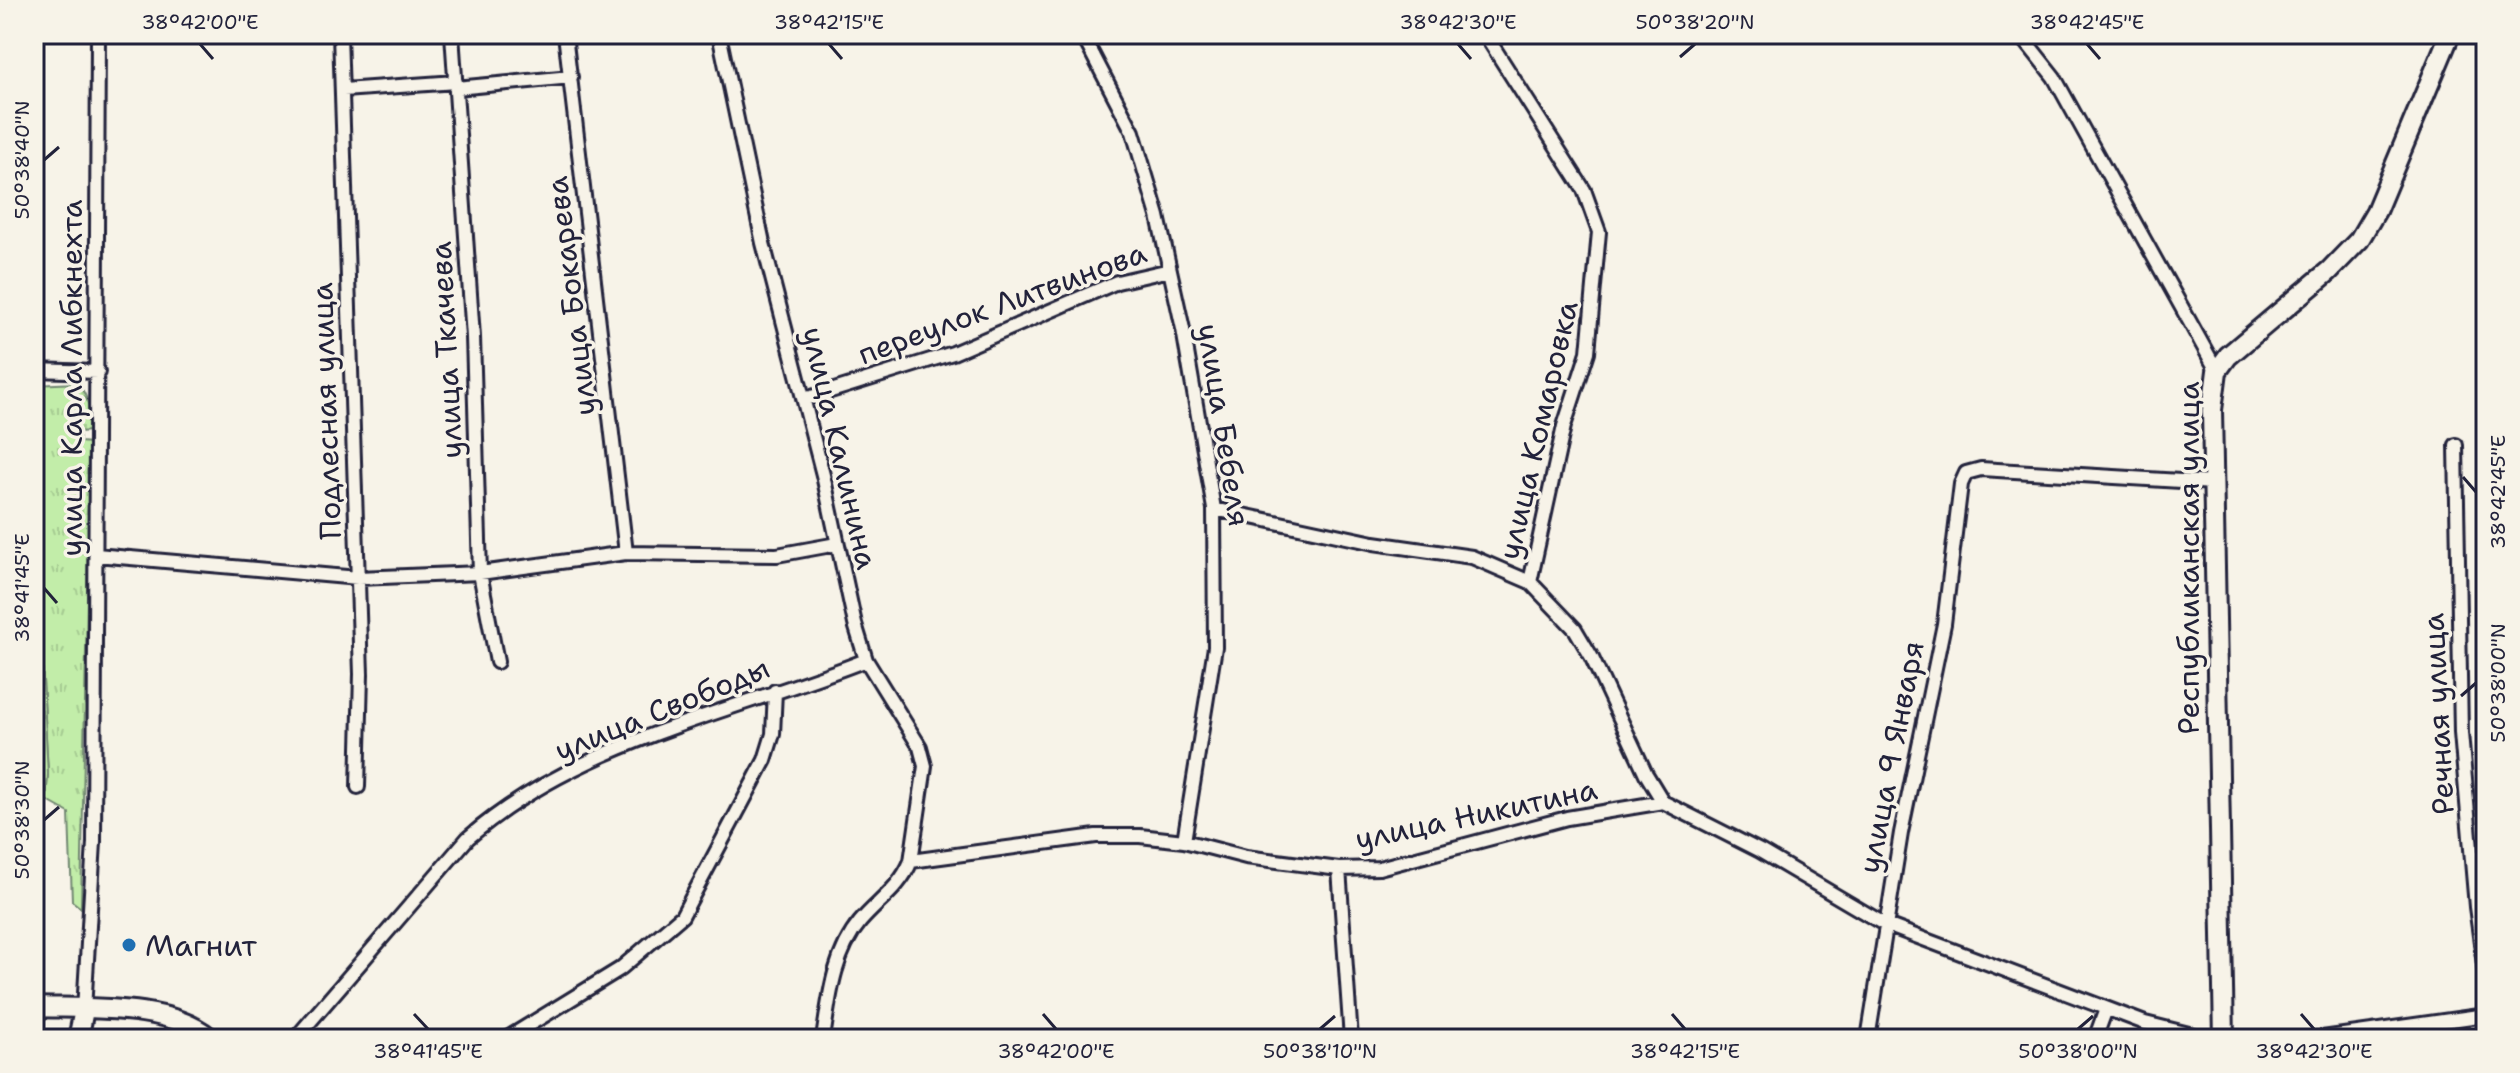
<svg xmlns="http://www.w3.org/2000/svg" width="2520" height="1073" font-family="'Shantell Sans',sans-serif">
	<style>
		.grass { fill: url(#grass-tufts); stroke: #728872; stroke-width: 2 }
		.cemetery { fill: url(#cemetery-stones); stroke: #728872; stroke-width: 2 }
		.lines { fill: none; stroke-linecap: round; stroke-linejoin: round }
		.street-casing { stroke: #22223b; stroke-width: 18 }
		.secondary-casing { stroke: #22223b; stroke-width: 24 }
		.street { stroke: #f7f3e8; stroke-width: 12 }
		.secondary { stroke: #f7f3e8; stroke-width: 18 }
		.ticks { fill: none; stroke: #22223b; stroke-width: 3 }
		.poi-dot { fill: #1f6fb2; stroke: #f7f3e8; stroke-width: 3 }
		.labels { text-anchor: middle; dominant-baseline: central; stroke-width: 7; stroke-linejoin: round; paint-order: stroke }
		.street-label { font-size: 30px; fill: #22223b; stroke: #f7f3e8 }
		.poi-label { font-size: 30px; fill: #22223b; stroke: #f7f3e8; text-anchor: start }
		.neatline { fill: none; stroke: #22223b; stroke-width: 3 }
		.ticks-label { font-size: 20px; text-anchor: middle; fill: #22223b }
	</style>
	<defs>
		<pattern id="grass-tufts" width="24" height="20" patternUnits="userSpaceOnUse" patternTransform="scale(2)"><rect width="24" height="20" fill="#c2eda9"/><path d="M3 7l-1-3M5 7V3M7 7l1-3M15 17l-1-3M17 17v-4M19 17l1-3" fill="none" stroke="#a6cb92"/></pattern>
		<pattern id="cemetery-stones" width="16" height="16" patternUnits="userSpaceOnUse" patternTransform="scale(2)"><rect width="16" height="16" fill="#c2eda9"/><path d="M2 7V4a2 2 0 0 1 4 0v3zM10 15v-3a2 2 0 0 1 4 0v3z" fill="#a6cb92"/></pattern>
	</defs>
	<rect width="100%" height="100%" fill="#f7f3e8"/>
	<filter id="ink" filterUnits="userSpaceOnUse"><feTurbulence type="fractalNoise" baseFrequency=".0125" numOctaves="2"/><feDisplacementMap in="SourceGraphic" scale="16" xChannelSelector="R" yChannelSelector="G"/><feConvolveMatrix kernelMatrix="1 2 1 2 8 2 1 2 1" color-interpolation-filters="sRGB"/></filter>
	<g filter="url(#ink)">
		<path class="grass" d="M78 383C90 399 90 412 90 431L79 432 80 442 90 443 81 908 72 901 69 813 46 800 48 774 34 512V385Z"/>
		<path class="cemetery" d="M34 512 48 774 44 824H34Z"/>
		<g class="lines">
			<defs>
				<path id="street" d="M340 34 361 674 358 787
					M452 34 473 337 480 573 497 662
					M565 34 626 553
					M719 34 763 243 823 475 855 624 866 660 920 747 925 766 911 861
					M1082 34 1133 132 1158 216 1183 329 1214 509 1215 647 1184 841
					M1485 34 1584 190 1599 232 1588 352 1564 426 1530 582
					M2020 34 2054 77 2217 371
					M456 88 571 77
					M343 90 456 82
					M34 370 98 372
					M805 399 953 353 1117 282 1170 270
					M2456 445 2461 733 2476 907 2486 979
					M1214 509 1374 543 1472 557 1530 582 1575 629 1591 656 1646 774 1663 802
					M96 555 358 578 480 573 626 553 777 555 837 544
					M1339 869 1351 1039
					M84 1010 94 842 98 34
					M295 1039 468 838C580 741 732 713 866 660
					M506 1039 620 969 682 916 765 760 773 734 775 691
					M823 1039C829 1000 833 954 860 922 878 901 900 888 911 861L1096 836H1140L1184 841 1246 857 1339 869 1379 868 1567 818 1663 802 1760 851 1884 924 2145 1023 2209 1039
					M1868 1039 1901 833 1944 624 1961 484 1966 473 1981 469 2214 483
					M2095 1039 2106 1009
					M2315 1039 2486 1015"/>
				<path id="secondary" d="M34 1007C86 1009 171 1003 211 1039
					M78 1039 84 1010
					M2224 1039 2212 410 2217 371 2228 356 2329 271 2359 240 2376 211 2450 34"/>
			</defs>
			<use href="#street" class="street-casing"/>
			<use href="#secondary" class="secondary-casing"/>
			<use href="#street" class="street"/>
			<use href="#secondary" class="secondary"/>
		</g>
	</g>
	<path class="ticks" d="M200 44 213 59M829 44 842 59M1458 44 1471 59M2087 44 2100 59M1680 57 1695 44M44 160 59 147M2463 477 2476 492M44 588 57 603M2461 696 2476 683M44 820 59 807M414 1014 428 1029M1043 1014 1056 1029M1672 1014 1685 1029M2301 1014 2314 1029M1320 1029 1335 1016M2078 1029 2093 1016"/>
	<circle class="poi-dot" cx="129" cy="945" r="8"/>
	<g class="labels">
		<g class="street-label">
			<text transform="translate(571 296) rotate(-97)">улица Бокарева</text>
			<text transform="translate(1002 303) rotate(-20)">переулок Литвинова</text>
			<text transform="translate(446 350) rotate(-93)">улица Ткачева</text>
			<text transform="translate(71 378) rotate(-90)">улица Карла Либкнехта</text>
			<text transform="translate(326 411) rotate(-92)">Подлесная улица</text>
			<text transform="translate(1224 425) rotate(81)">улица Бебеля</text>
			<text transform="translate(1538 430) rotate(-77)">улица Комаровка</text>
			<text transform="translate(840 448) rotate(77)">улица Калинина</text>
			<text transform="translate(2188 558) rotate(-90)">Республиканская улица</text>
			<text transform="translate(662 709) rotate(-22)">улица Свободы</text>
			<text transform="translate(2438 714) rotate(-93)">Речная улица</text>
			<text transform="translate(1891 757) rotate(-79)">улица 9 Января</text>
			<text transform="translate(1476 814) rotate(-12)">улица Никитина</text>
		</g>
		<g class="poi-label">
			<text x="145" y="945">Магнит</text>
		</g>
	</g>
	<rect width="2520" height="1073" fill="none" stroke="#f7f3e8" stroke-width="88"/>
	<rect x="44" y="44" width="2432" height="985" class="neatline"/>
	<g class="ticks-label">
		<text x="200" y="29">38°42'00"E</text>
		<text x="829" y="29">38°42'15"E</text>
		<text x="1458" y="29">38°42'30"E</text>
		<text x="1695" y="29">50°38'20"N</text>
		<text x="2087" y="29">38°42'45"E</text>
		<text transform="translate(22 160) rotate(-90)" y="7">50°38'40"N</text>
		<text transform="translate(2498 492) rotate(-90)" y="7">38°42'45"E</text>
		<text transform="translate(22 588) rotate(-90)" y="7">38°41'45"E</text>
		<text transform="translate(2498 683) rotate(-90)" y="7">50°38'00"N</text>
		<text transform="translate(22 820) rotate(-90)" y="7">50°38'30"N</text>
		<text x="428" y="1058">38°41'45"E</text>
		<text x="1056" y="1058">38°42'00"E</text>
		<text x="1320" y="1058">50°38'10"N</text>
		<text x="1685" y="1058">38°42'15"E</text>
		<text x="2078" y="1058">50°38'00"N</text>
		<text x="2314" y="1058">38°42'30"E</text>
	</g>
</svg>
